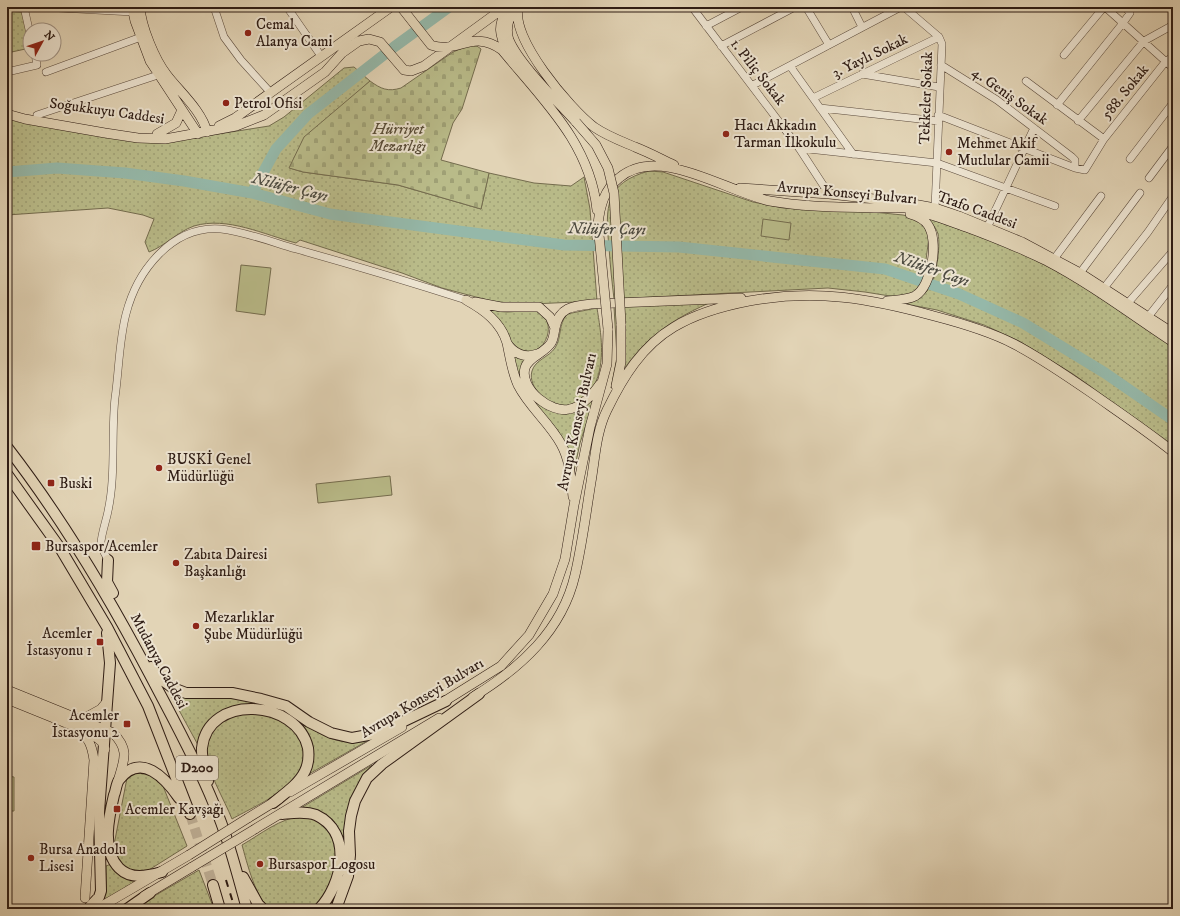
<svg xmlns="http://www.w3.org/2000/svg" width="1180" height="916" font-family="'IM FELL DW Pica',serif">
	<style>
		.green { fill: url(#green-dots); stroke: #746c4e }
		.cemetery { fill: url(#cemetery-stones); stroke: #746c4e }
		.pitch { fill: #b9bb89; stroke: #746c4e }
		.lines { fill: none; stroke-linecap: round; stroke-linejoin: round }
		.river { stroke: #95b8a9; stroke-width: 11 }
		.highway-tunnel { stroke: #beaf96; stroke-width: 10; stroke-dasharray: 10 5; stroke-linecap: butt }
		.minor-casing { stroke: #5b4a3c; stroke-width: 8 }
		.major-casing { stroke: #2e1c14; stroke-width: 10 }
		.highway-casing { stroke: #2e1c14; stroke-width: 12 }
		.minor { stroke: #ece3d0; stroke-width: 7 }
		.major { stroke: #e2d4b6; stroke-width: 9 }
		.highway { stroke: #e2d4b6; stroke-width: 10 }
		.rail { stroke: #2e1c14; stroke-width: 2; stroke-dasharray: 7 7; stroke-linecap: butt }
		.major-bridge-casing { stroke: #2e1c14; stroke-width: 10; stroke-linecap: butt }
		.major-bridge { stroke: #e2d4b6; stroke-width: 9 }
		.poi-dot { fill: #8f2418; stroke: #ece3d0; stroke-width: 1.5 }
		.labels { text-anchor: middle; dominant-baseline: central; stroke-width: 4; stroke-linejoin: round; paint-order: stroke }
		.shield { fill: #ece3d0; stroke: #67584c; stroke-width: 1 }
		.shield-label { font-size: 14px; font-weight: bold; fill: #2e1c14 }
		.poi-label { font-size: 15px; fill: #2e1c14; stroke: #ece3d0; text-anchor: start }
		.street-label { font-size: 15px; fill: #2e1c14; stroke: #ece3d0 }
		.park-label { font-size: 15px; font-style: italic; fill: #584c37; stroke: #ece3d0 }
		.water-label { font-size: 16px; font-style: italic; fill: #4d4b41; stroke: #ece3d0 }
	</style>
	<defs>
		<pattern id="green-dots" width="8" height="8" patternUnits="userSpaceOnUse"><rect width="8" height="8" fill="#b9bb89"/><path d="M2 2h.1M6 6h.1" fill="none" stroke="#9fa075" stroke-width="1.8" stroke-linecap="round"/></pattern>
		<pattern id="cemetery-stones" width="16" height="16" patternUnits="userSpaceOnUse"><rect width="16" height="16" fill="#b9bb89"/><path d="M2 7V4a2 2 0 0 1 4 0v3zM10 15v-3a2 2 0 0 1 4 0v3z" fill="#9fa075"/></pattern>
	</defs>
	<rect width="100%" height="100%" fill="#e2d4b6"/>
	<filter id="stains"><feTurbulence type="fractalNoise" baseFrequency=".005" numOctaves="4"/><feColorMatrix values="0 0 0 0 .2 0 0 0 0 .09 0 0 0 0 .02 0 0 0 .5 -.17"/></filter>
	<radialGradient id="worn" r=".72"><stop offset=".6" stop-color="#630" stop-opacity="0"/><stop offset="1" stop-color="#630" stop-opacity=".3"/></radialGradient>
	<path class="green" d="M7 11 22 12 30 48 7 53Z
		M354 67 370 81 340 108 290 168 303 172 398 185 481 209 489 173 534 183 571 186 584 177 590 209 597 301 532 304 495 302 442 288 402 273 300 240 296 243C265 235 227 216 194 226 177 232 165 246 149 252L145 242 154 219 143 215 108 208 7 215V117L70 131 193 138 269 126 284 117 344 68Z
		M649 171 663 172 753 202 783 208 852 210 903 215 916 218 924 226 929 237 924 275 920 286 912 293 896 297 865 292 828 288 614 299C612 282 610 264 609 247 605 207 605 183 649 171Z
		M925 217C961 230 998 242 1033 259 1082 282 1127 316 1173 345V445L1073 374 1019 341 984 325 937 310 906 304C914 301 921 298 927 291 936 282 941 246 938 234 936 227 931 222 925 217Z
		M709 303C662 324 639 344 611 388L617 357 614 307Z
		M486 308C493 310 500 312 507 312 517 312 529 308 538 312 561 323 542 365 517 347 506 339 494 319 486 308Z
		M597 308C601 333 606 362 594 386 590 396 576 405 565 406 549 408 527 387 532 371 535 360 549 357 555 348 562 337 558 325 567 314Z
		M513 353 526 359V385L560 412 596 394 580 443 573 476 564 441 558 431 530 398 518 376Z
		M168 690C195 693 225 694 252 700 263 703 278 706 287 712 315 730 331 747 367 741L309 774C315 753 312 727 290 716 283 713 273 712 266 710 259 709 250 705 242 705 219 706 203 725 198 745Z
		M252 713C271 716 288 721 299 738 326 777 258 804 232 819 225 801 207 771 206 753 205 748 208 743 210 738 217 721 233 714 252 713Z
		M372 765 359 784 345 872 331 909H323L327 905 343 840 301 808Z
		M137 772 152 774 163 786 187 846 144 873 123 868 113 850 127 778Z
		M303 816C313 819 326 823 331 834 343 857 333 897 309 909 298 909 282 912 272 909 257 905 246 859 242 845 261 834 280 818 303 816Z
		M111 864 138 880 105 900 103 897 106 886V866Z
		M199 870 214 909H133L137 906Z"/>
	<path class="cemetery" d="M470 45 477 46 481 49 462 109 453 123 441 160 489 173 481 209 398 185 303 172 289 168 304 137 370 81C381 89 388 92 401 88L453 52Z"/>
	<path class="pitch" d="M763 219 791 223 789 240 761 236Z
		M241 265 271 268 265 315 236 311Z
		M390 476 392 495 318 503 316 484Z
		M7 776 14 777V811H7Z"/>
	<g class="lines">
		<path class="river" d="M7 172 57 168 125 173 184 181 252 193 330 214 564 245 679 247 885 269 959 294 1023 323 1105 373 1173 420
			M252 193 276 149 308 114 394 47 449 7"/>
		<path class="highway-tunnel" d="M190 814 213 885"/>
		<defs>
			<path id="minor" d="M24 7 30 34
				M40 7 133 12
				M214 7 224 37 241 60 270 92
				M287 7 321 56
				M692 7 799 148 829 194
				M806 7 829 45
				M852 7 862 27
				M904 7 939 37 942 44 935 208
				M1105 7 1173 68
				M706 26 742 7
				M721 46 795 7
				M1064 55 1104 7
				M941 65 997 100 1072 157 1075 160V168
				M790 66 853 154
				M7 72 37 65 35 54
				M46 72 141 37
				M862 74 939 87
				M1026 81 1104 139
				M753 85 901 7
				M813 98 939 37
				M1057 105 1123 23 1130 13 1125 7
				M820 108 938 121
				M37 115 158 75
				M938 115 1075 168 1085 170 1104 139 1166 61 1173 57
				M1078 121 1144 41 1173 25
				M799 148 937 163 1055 206
				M1130 159 1173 103
				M1149 178 1173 146
				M987 228 1034 128
				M1054 259 1101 196
				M1080 273 1140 193
				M1104 288 1148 232 1173 196
				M1128 303 1173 251
				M1148 317 1173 285
				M108 560C106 555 102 550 101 545 100 538 107 518 108 511 116 475 111 434 115 398 119 370 119 341 126 314 137 271 172 225 221 229 246 232 272 242 296 249 353 265 410 282 466 300"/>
			<path id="major" d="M132 7 135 21 150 61 198 134
				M140 7C141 26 155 60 167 75 180 92 202 111 207 132
				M401 7 431 45C457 55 473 28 502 50 543 100 590 143 597 210
				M514 7C509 17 505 29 509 40 519 64 558 102 576 122
				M519 7C508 36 571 110 594 127 607 136 621 141 635 147 648 152 661 159 674 165
				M508 54C499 34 497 26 508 7
				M7 114 25 119 105 133 138 138 165 139 236 126 264 115 325 72 342 53 359 41 369 39 380 42 404 70 411 71 424 66 505 7
				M219 126 235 118 391 7
				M157 134 176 123 182 110
				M740 188 829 194 902 202 935 208 959 216 1022 242 1080 273 1173 333
				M598 224C600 206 604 190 619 178 659 144 726 192 770 201 804 207 839 207 874 208 885 208 896 207 906 208 927 212 946 220 966 227 993 237 1020 248 1047 261 1091 284 1132 315 1173 342
				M466 300C484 310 501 322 507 343 510 357 512 372 518 385 529 407 549 422 561 444 570 460 571 479 573 497
				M887 301C896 300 907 300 915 296 932 286 939 241 928 225 924 219 917 216 910 214
				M475 302 501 307H539L550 317 555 328
				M507 343C513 353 525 359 537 354
				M600 384C593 394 583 406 570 409 551 414 519 389 525 368 528 357 545 353 551 343 554 338 554 333 555 328 559 307 573 306 591 304L741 298
				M616 386 621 362V324
				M7 690 113 733C130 750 124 760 118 781
				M473 697C520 668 562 631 575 575 582 545 586 513 591 482 595 459 596 432 607 410 623 377 642 346 674 327 697 313 723 306 749 301 816 289 869 298 934 316 961 323 989 331 1014 344 1041 358 1067 376 1093 394 1120 413 1147 431 1173 452
				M7 699 91 733 102 742 105 749
				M440 704 501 666 529 635 553 594 565 559 574 505 590 427 607 364 608 329
				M83 719 101 709 106 703
				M78 729C89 738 92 746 94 760L85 898
				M290 792 402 727
				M248 818 279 799
				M255 829 439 718
				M144 896 192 867
				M97 909 189 855"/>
			<path id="highway" d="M7 447C62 518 108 595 150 675 172 717 195 758 213 802 228 837 237 873 247 909
				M7 474 60 548 107 627 148 706 190 814
				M108 560 107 582 113 593
				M151 667 162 680 173 688 186 693H232L261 699 286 706 309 722 331 733 352 738 379 733 446 701
				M208 781C206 771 201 759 202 748 208 693 297 699 308 748 309 756 309 763 305 771 299 784 284 794 273 803
				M282 814C293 813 305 811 316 815 354 833 342 885 319 909
				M162 872C147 876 131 880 119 868 101 850 109 816 114 795 116 791 116 784 119 780 141 751 166 779 179 798
				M243 877 258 904 263 909
				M213 885 220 909
				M88 909 99 897 101 891 99 812 110 663 107 633
				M127 909 150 893
				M336 909 348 876 350 855 349 831 351 816 355 801 367 778 382 764 479 694"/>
		</defs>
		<use href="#minor" class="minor-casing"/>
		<use href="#major" class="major-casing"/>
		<use href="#highway" class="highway-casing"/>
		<use href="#minor" class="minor"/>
		<use href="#major" class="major"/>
		<use href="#highway" class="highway"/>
		<path class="rail" d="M226 880 235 909"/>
		<defs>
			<path id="major-bridge" d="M576 122 596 145 608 168 614 193 621 324
				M598 224 608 329
				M189 855 248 818
				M192 867 255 829"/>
		</defs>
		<use href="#major-bridge" class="major-bridge-casing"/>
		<use href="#major-bridge" class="major-bridge"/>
	</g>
	<g class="poi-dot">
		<circle cx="248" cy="33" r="4"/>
		<circle cx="226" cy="103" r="4"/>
		<circle cx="726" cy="134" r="4"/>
		<circle cx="949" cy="152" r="4"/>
		<circle cx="159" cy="468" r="4"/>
		<rect x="47" y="479" width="8" height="8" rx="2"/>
		<rect x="31" y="541" width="10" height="10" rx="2"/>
		<circle cx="176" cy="563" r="4"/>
		<circle cx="196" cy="626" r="4"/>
		<rect x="96" y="638" width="8" height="8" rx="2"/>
		<rect x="123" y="720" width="8" height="8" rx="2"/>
		<rect x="113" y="805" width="8" height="8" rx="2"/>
		<circle cx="31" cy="858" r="4"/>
		<circle cx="260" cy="864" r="4"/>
	</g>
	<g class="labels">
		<rect class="shield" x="176" y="756" width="42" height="24" rx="3"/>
		<g class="shield-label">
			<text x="197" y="768">D200</text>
		</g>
		<g class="poi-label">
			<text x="256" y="24">Cemal<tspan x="256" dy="17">Alanya Cami</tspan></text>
			<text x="234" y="103">Petrol Ofisi</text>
			<text x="734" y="125">Hacı Akkadın<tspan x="734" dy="17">Tarman İlkokulu</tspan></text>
			<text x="957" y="143">Mehmet Akif<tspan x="957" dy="17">Mutlular Camii</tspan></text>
			<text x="167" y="459">BUSKİ Genel<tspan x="167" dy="17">Müdürlüğü</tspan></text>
			<text x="59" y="483">Buski</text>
			<text x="45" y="546">Bursaspor/Acemler</text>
			<text x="184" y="554">Zabıta Dairesi<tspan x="184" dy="17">Başkanlığı</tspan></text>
			<text x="204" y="617">Mezarlıklar<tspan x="204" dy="17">Şube Müdürlüğü</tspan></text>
			<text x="92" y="633" text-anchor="end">Acemler<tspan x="92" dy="17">İstasyonu 1</tspan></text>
			<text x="119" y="715" text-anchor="end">Acemler<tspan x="119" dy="17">İstasyonu 2</tspan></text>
			<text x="125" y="809">Acemler Kavşağı</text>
			<text x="39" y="849">Bursa Anadolu<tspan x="39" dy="17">Lisesi</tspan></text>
			<text x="268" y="864">Bursaspor Logosu</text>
		</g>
		<g class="street-label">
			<text transform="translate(870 56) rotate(-26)">3. Yaylı Sokak</text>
			<text transform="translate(758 72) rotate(52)">1. Piliç Sokak</text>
			<text transform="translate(1125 92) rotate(-51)">588. Sokak</text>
			<text transform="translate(1010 96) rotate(35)">4. Geniş Sokak</text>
			<text transform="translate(926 98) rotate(-88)">Tekkeler Sokak</text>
			<text transform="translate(107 111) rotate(8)">Soğukkuyu Caddesi</text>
			<text transform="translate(847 193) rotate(5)">Avrupa Konseyi Bulvarı</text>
			<text transform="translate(977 210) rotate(20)">Trafo Caddesi</text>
			<text transform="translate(577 422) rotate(-78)">Avrupa Konseyi Bulvarı</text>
			<text transform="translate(159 661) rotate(62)">Mudanya Caddesi</text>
			<text transform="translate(422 698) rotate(-31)">Avrupa Konseyi Bulvarı</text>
		</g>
		<g class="park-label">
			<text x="398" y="129">Hürriyet<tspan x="398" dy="17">Mezarlığı</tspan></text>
		</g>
		<g class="water-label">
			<text transform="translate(290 187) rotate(14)">Nilüfer Çayı</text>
			<text transform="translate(607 229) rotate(1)">Nilüfer Çayı</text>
			<text transform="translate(932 269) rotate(19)">Nilüfer Çayı</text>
		</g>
	</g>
	<rect width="1180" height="916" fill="none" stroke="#e2d4b6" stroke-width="24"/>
	<rect x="8" y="8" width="1164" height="900" fill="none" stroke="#2e1c14" stroke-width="2"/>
	<rect x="12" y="12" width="1156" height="892" fill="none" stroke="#2e1c14"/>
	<g transform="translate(42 42) rotate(50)"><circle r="19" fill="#ece3d0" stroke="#a09385"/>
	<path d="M0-3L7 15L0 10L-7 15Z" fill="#8f2418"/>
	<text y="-6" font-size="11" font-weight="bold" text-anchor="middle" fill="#2e1c14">N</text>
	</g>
	<rect width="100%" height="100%" filter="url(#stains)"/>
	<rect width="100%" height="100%" fill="url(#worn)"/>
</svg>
